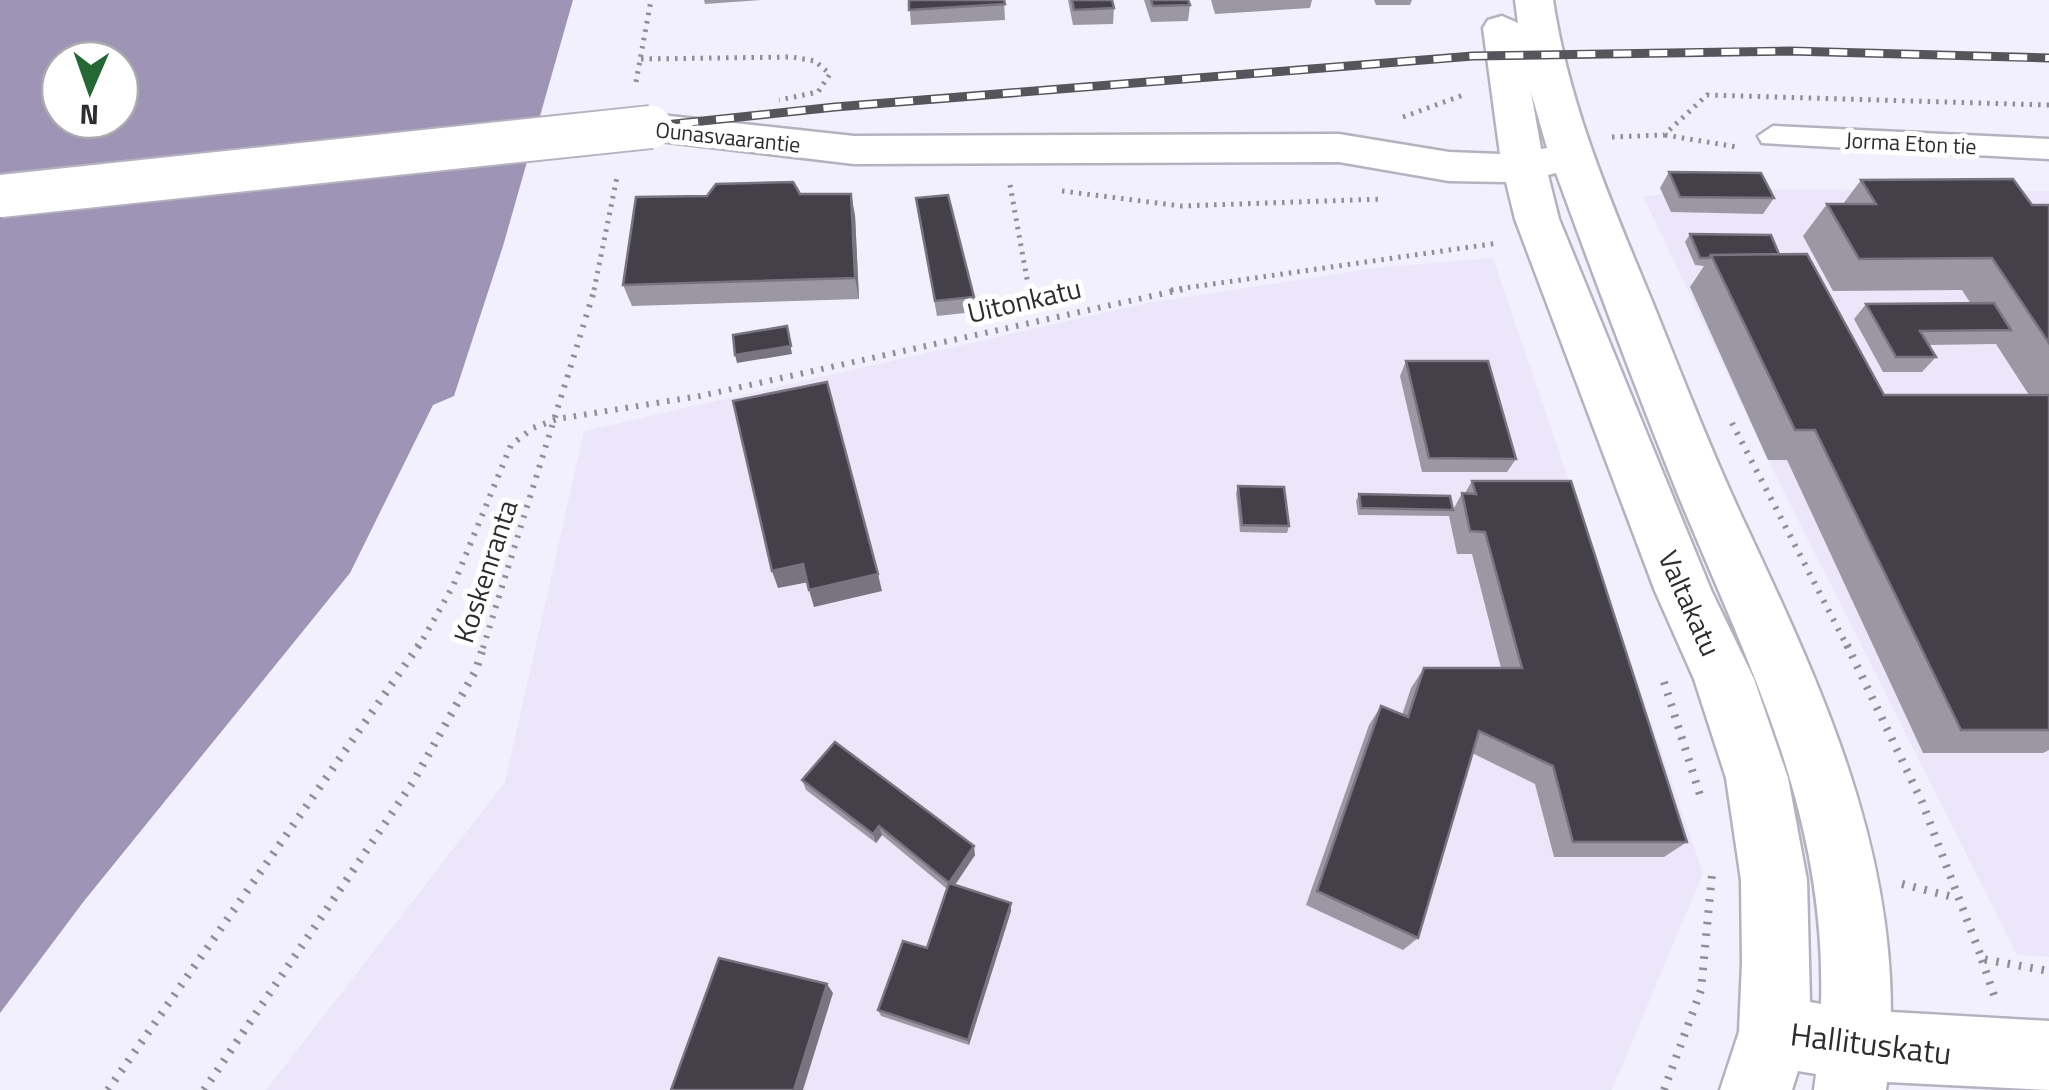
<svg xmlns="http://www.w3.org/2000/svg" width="2049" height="1090" font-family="'Titillium Web',sans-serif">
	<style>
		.built { fill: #ece6fb }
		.water { fill: #9d94b6; fill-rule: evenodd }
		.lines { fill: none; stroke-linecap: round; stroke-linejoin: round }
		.street-casing { stroke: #b5b2bf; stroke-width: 5 }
		.secondary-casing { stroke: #b5b2bf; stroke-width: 5 }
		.path-far2 { stroke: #908e97; stroke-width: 5; stroke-dasharray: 2.5 6; stroke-linecap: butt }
		.path-far1 { stroke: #908e97; stroke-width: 6; stroke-dasharray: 2.5 8; stroke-linecap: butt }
		.path { stroke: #908e97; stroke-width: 8; stroke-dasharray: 2.5 9; stroke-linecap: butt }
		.street { fill: #fff; fill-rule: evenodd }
		.secondary { fill: #fff; fill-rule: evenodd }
		.rail-casing { stroke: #57555c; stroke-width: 9 }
		.rail { stroke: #fff; stroke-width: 6; stroke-dasharray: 18; stroke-linecap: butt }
		.secondary-bridge-casing { stroke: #b5b2bf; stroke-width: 46; stroke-linecap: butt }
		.secondary-bridge { stroke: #fff; stroke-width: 42 }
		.wall { fill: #9b98a4 }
		.shaded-wall { fill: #787580 }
		.building { fill: #43404a; stroke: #787580; stroke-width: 2.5 }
		.labels { text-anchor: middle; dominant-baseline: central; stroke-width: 10; stroke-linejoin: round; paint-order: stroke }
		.far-street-label { font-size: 22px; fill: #2d2c31; stroke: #fff }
		.street-label { font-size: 28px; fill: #2d2c31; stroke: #fff }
		.near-street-label { font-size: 32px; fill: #2d2c31; stroke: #fff }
	</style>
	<rect width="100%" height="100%" fill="#f3f0fd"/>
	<path class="built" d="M1751 189 2049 191V957L2017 955 1768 460 1643 196Z
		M1493 258 1703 873 1612 1090H266L505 782 584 431 1147 303 1383 267Z"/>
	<path class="water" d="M0 0H573L503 246 454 396 433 405 350 573 84 901 0 1013ZM60 60H120V120H60Z"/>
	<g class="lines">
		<defs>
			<path id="street" d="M1773 126 2049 139V159L1762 143 1758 136Z"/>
			<path id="secondary" d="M1515 0H1553C1569 106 1611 202 1652 301 1681 373 1709 446 1742 517 1816 675 1891 833 1891 1012L2049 1021V1090L1887 1082 1886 1090H1814L1816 1074 1798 1071 1792 1090H1720L1739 1032 1742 963 1741 880 1726 778 1694 679 1655 591 1515 219 1506 182 1449 181 1339 162 854 164 651 140 636 136 630 127 636 118 651 114 854 136 1339 134 1449 152 1500 154 1483 28 1488 20 1502 16 1518 23ZM1531 92 1547 148 1541 149ZM1556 173C1595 280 1635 387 1677 492 1747 663 1827 811 1821 1004L1810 1002 1807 880 1788 778 1754 679 1711 590 1559 219 1548 175Z"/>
		</defs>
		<use href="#street" class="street-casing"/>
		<use href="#secondary" class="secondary-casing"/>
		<path class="path-far2" d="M641 59 792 57 815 61 830 74 818 92 779 100
			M636 82 651 0
			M1403 117 1466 94
			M1665 135 1737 147
			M1612 137 1664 135 1707 95 2049 105
			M1010 185 1029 290
			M1062 191 1181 206 1383 199
			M594 290 617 177
			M1171 290 1498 243"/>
		<path class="path-far1" d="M1029 288 1034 317
			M1732 423 1848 648
			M418 648 453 586 511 445 533 428 557 419 700 396 1188 288
			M483 648 595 288"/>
		<path class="path" d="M1847 645 1922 802 1982 959 2049 971
			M1664 682 1701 798
			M1902 884 1957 898
			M1982 960 1994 995
			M108 1090 419 645
			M204 1090 413 782 476 670 484 645
			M1664 1090 1701 990 1712 874"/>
		<use href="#street" class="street"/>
		<use href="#secondary" class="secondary"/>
		<defs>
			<path id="rail" d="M0 195 835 107 1473 56 1790 51 2049 58"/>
		</defs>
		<use href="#rail" class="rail-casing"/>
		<use href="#rail" class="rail"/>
		<defs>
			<path id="secondary-bridge" d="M0 196 651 127"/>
		</defs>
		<use href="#secondary-bridge" class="secondary-bridge-casing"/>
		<use href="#secondary-bridge" class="secondary-bridge"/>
	</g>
	<path class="wall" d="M704 0H761L705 4Z
		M909 0H1004L1005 20 911 25Z
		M1068 0H1112L1114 8 1113 24 1073 25Z
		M1144 0H1188L1190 5 1188 21 1151 22Z
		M1211 0H1312L1310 8 1215 14Z
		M1374 0H1412L1410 5H1376Z
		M1669 172 1774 198 1763 214 1671 212 1660 188Z
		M1861 180 2032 205H2049V750L2043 753H1923L1787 460H1768L1690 287 1704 266 1695 265 1685 242 1690 234 1779 254 1884 395H2029L1996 344 1929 345 1936 357 1922 372H1883L1854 319 1866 304H1971L1962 290 1833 291 1803 236 1827 204H1843Z
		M800 194 855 215 859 299 632 306 623 285Z
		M916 198 974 297V312L937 316Z
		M1406 361 1516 459 1507 472H1422L1400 376Z
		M1472 481 1687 842 1664 857H1554L1535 784 1472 753 1418 938 1403 950 1306 905 1369 725 1381 706 1402 715 1411 688 1424 668H1501L1472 554H1457L1449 516 1358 515 1356 501 1359 494 1453 510 1462 493H1465Z
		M1238 486 1289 526 1287 533 1240 532 1236 493Z
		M802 780 975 855 955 885 1011 903V911L969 1045 881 1016 878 1010 927 948 947 889 882 835 876 843 806 790Z"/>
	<path class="shaded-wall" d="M851 194 855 215 859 299 855 278Z
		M787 326 792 354 737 363 735 355Z
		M803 564 809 582 778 588 772 571Z
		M878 574 882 591 814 607 809 590Z
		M879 826 882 835 876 843 873 834Z
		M974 846 975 855 950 892 949 883Z
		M1011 903V911L969 1045 968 1040Z
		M827 984 833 993 803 1090H794Z"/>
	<path class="building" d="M909 0H1004L1005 4 909 10Z
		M1072 0H1112L1114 8 1074 10Z
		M1151 0H1188L1190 5 1153 6Z
		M1669 172 1761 173 1774 198 1680 197Z
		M2013 179 2032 205H2049V343L1992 258 1859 259 1827 204H1876L1861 180Z
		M793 182 800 194H851L855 278 623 285 636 197 707 196 716 184Z
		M948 195 974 297 935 301 916 198Z
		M1690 234 1771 235 1779 254 1711 255 1709 258H1700Z
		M1807 254 1884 395H2049V730H1961L1815 430H1795L1711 255Z
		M1994 303 2011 330 1920 331 1936 357H1896L1866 304Z
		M787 326 791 346 735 355 733 335Z
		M1406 361H1488L1516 459 1429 458Z
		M827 382 878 574 809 590 803 564 772 571 733 401Z
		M1472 481H1571L1687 842H1573L1553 766 1479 731 1418 938 1317 891 1381 706 1408 717 1424 668H1522L1485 532 1470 531 1462 493 1476 494Z
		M1238 486 1284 487 1289 526 1242 525Z
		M1359 494 1450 496 1453 510 1361 508Z
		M835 742 974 846 949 883 879 826 873 834 802 780Z
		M949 883 1011 903 968 1040 878 1010 903 941 927 948Z
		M719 958 827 984 794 1090H671Z"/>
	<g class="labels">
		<g class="far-street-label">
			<text transform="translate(728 137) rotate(6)">Ounasvaarantie</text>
			<text transform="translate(1911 143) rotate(3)">Jorma Eton tie</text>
		</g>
		<g class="street-label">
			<text transform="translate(1024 300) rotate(-13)">Uitonkatu</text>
			<text transform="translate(485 571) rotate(-72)">Koskenranta</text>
			<text transform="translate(1690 603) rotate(66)">Valtakatu</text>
		</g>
		<g class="near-street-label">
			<text transform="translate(1871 1043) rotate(7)">Hallituskatu</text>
		</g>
	</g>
	<g transform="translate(90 90) rotate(182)"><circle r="48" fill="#ffffff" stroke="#ababad" stroke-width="2.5"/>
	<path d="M0-8L18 38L0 25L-18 38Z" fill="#246833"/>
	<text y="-15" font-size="28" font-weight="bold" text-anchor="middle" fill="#2d2c31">N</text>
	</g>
</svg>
